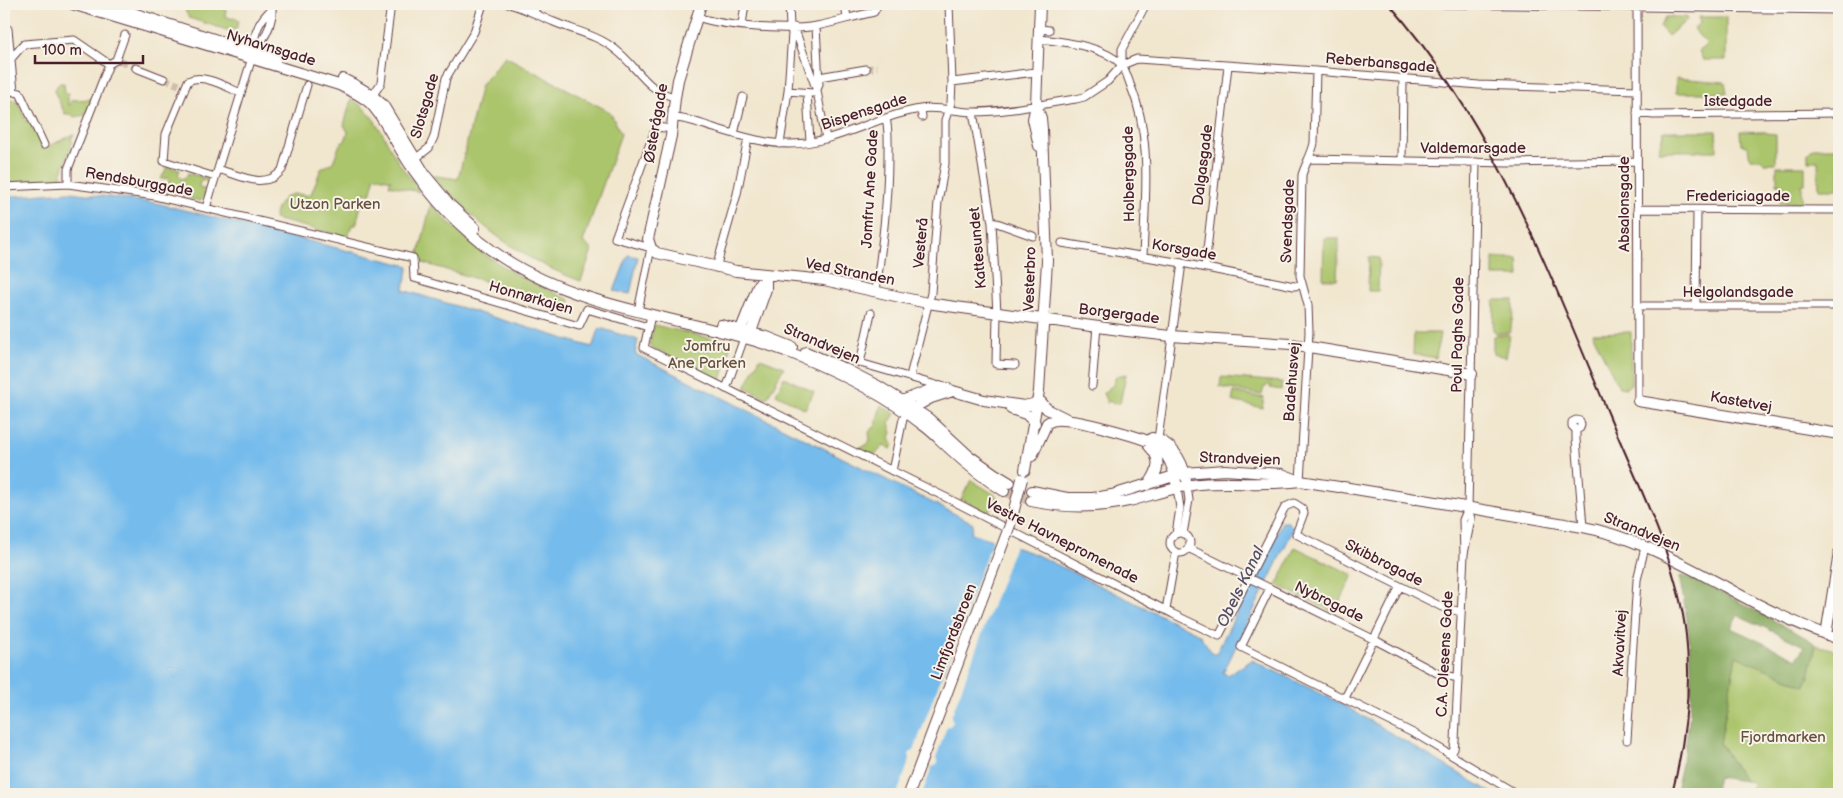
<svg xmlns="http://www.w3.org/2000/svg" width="1843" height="798" font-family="'Balsamiq Sans',sans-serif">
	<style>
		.green { fill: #abc56c; stroke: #7a724c }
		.forest { fill: #88aa60; stroke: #696446; fill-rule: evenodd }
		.water { fill: #75bbec; stroke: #606d8c }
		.pier { fill: #f1e6ce }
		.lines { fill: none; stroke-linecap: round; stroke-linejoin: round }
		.street-tunnel { stroke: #d0bead; stroke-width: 7; stroke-dasharray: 7 3.5; stroke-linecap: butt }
		.secondary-tunnel { stroke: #d0bead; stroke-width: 10; stroke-dasharray: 10 5; stroke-linecap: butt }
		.street-casing { stroke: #633d43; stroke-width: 9 }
		.secondary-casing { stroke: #633d43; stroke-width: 12 }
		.street { stroke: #fff; stroke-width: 7 }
		.secondary { stroke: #fff; stroke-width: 10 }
		.rail { stroke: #4a1f2b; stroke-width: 2 }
		.secondary-bridge-casing { stroke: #633d43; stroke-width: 12; stroke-linecap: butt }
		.secondary-bridge { stroke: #fff; stroke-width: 10 }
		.labels { text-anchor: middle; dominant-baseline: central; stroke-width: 4; stroke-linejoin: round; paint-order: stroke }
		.street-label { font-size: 15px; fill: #4a1f2b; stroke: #f7f3e8 }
		.park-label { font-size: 15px; fill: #67513e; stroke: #f7f3e8 }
		.water-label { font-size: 16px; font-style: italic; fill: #574e65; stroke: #f7f3e8 }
	</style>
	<rect width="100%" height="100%" fill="#f7f3e8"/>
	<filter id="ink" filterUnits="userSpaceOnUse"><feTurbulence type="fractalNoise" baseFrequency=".02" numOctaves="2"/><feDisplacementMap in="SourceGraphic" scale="10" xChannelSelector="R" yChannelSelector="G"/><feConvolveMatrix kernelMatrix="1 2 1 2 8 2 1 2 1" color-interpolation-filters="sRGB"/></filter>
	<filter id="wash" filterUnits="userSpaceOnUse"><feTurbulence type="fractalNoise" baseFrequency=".0096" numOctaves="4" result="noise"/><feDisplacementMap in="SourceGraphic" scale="20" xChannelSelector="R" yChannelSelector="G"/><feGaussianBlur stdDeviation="1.12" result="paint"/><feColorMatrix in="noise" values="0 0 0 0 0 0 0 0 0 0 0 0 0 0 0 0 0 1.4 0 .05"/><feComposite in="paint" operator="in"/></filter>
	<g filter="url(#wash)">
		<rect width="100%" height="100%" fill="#f1e6ce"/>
		<path class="green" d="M188 4H220L222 8 226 10 225 16 233 19 234 17 239 21 236 29 230 31 189 18 185 10Z
			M1665 17H1686L1687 20 1668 36 1660 27Z
			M1698 17H1726V60H1703L1699 51 1707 44 1693 29 1700 23Z
			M505 56 610 112 621 134 583 242 592 250 581 281C515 257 478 224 430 175L458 179 481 85Z
			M1676 78 1725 82 1727 93H1676Z
			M59 83H64L65 93H68V105L71 104V100L94 99 92 102 90 103V109L88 108 86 115 74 117 71 114H65L54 91Z
			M351 99C376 112 385 141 399 163 405 173 415 182 419 192L389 185 391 180 375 176 370 195 364 193 356 225H352L347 237 274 219C277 206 282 193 299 194 304 195 306 196 311 194L321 169 333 162 340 144 345 141 348 132 344 125Z
			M17 100 26 121 29 120 43 149 74 134 71 140 73 141 59 181 4 183V101Z
			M1664 131H1716L1717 151H1658Z
			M1740 131 1766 132V133L1776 134V163H1765L1761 159H1750L1748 147 1741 144Z
			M1813 148H1839V189H1819L1818 161H1808V154Z
			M1777 166H1805V184L1802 185V203H1780V184H1777Z
			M167 167 180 170 178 175 182 179 187 176 188 173 209 179 208 184 204 180 200 182 199 185 201 189H206L203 199 200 201 181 196 183 191 182 188 178 186 173 188 172 193 158 190 161 183 165 187 169 184 168 178 161 179Z
			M431 204C448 222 465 239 485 254 511 274 541 287 570 300L569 305 557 303 417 261Z
			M1324 238H1339L1337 279H1323Z
			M1369 257 1379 258 1378 291H1368Z
			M1493 258H1518L1519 276H1493Z
			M1496 300H1513V314L1510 333H1496L1493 330 1494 302Z
			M654 325 731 343 721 381 649 346Z
			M1631 332V384L1626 388 1619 387 1592 333Z
			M1414 333H1440L1436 358 1413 354Z
			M1496 335H1510L1506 357 1493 354V337Z
			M760 358 784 367 767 398 745 387Z
			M1126 374 1120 403 1118 404 1116 402 1113 404 1110 401 1107 403 1103 393 1113 385 1116 376Z
			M784 377 814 392 805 409 776 394Z
			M1221 377 1282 382 1281 390 1270 388 1271 385H1267L1266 387H1264L1262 395 1220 387Z
			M1234 392 1264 398 1262 408 1232 401Z
			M881 405 895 414 889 423 892 433 889 439 893 444 891 449 883 446 875 455 860 449 862 446 867 445 870 440 869 433 871 429 875 427Z
			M971 480 997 496 989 513 961 499Z
			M1295 547 1353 575 1335 613 1277 585Z
			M1816 645 1839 651V794H1750L1752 782 1744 781 1720 743 1736 655 1804 686 1809 676Z"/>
		<path class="forest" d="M1683 576 1706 584 1810 640 1816 645 1809 676 1805 686 1736 656 1720 743 1744 781 1718 777 1714 794H1675C1695 715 1697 658 1679 577ZM1738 615 1804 646 1797 659 1731 628Z"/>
		<path class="water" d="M70 192 156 203 409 266 403 290 592 347 600 328 638 340 635 354 973 523 971 533 1035 554 1199 634 1213 654H1216L1282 522H1288L1294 528 1223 673 1228 675 1252 660 1338 702 1494 794H4V197Z
			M628 255 638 257 630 294 614 291Z"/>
		<path class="pier" d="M993 538 1015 545 951 717 953 722 950 726H947L936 758 938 763 935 766 932 767 922 794H897L910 759 909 754 914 750Z"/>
	</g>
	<g filter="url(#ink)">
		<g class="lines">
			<path class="street-tunnel" d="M121 61 136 68
				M866 69 877 67
				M164 79 179 85"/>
			<path class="secondary-tunnel" d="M1004 491 1031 501"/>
			<defs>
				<path id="street" d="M508 4C524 7 538 16 554 22 575 31 598 35 616 50 637 66 647 92 675 97
					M789 4 790 27 792 33 788 91 813 93 817 91
					M845 4 847 18
					M1444 4 1839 10
					M1637 4 1638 401
					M534 13 537 4
					M697 17C727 27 786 31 817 26 836 22 855 16 874 12L878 4
					M742 25 745 4
					M816 26 819 84 817 90
					M794 27 817 91 826 139
					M8 29 14 92 20 93 44 145
					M1039 29 1049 30
					M1038 39C1062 41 1103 46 1121 64 1125 68 1128 78 1130 84 1153 138 1145 199 1143 257
					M254 51C262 42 269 32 271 20 273 14 271 9 273 4
					M4 61 10 60 24 44 74 40 109 64
					M1122 65 1137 59 1316 71 1479 85 1637 90
					M136 68 164 79
					M819 77 866 69
					M952 82 1036 72
					M807 93 810 142
					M373 95 381 83 391 4
					M921 109 922 117
					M973 112 992 223 997 313 996 364 1015 365
					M1637 113 1653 115 1839 113
					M674 118C688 118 701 124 714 128 738 135 764 144 789 144 836 144 875 116 920 109 936 106 957 112 974 112 1008 112 1042 104 1076 99L1084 97 1108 81 1122 65V49L1146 4
					M734 134 743 97
					M780 144 788 91
					M415 159 429 148 434 137 446 78 474 32 483 4
					M1309 159 1510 163 1637 161
					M1402 161 1403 79
					M218 169C239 175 265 191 282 170L307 85
					M215 177 164 161 166 134 188 81C204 73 226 87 241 93
					M68 184V169L109 64 116 60 125 35
					M4 187 68 184 155 196 413 258 414 278 579 326 587 309 648 327
					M206 208 254 51C253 34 259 20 272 9
					M1637 209 1839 210
					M992 223H997L1033 236
					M1062 243 1182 263 1294 286 1301 285
					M1205 267 1228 66
					M716 268 737 194 748 138
					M876 291C882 246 888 202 888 156 888 143 889 130 886 118
					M1637 306H1839
					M1696 306 1697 210
					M638 311 651 248 615 238 656 127 673 129
					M871 313 860 363 943 387
					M651 315 644 348 953 501 1173 614 1219 636 1285 507 1294 503 1302 508 1304 513 1296 534 1442 607 1461 612
					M910 376 931 293 938 202 945 164V120L951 103 952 82 949 4
					M1092 386 1097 326
					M726 389 744 338
					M1576 430 1572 426V422L1576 420 1580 421 1581 425 1580 428 1576 430V439L1583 527
					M1158 439 1182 263
					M892 471 903 419 907 413
					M1300 481 1309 332 1308 305 1300 276 1302 175C1305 164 1312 154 1314 143L1316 71
					M1170 543a10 10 0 1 1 20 0a10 10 0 1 1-20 0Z
					M1176 534 1180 508 1177 488
					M1183 534 1189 500 1187 486
					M1188 548 1373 639 1437 673 1458 678
					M1464 554 1471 519 1468 508 1476 162
					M1270 588 1241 647 1419 736 1517 794
					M1166 610 1176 552
					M1345 698 1400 586
					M1627 740 1637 580 1645 547
					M1451 754 1454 749 1455 741 1464 554 1463 520 1468 508"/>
				<path id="secondary" d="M72 4 339 85C350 90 361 95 370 103 381 114 387 127 395 140 403 154 411 167 421 180 443 211 471 237 503 258 591 315 700 317 796 355 841 373 885 395 923 425 933 432 941 441 950 449 967 465 985 479 1004 491
					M105 4 276 59
					M701 4 678 80 675 98 671 136 648 239 651 248 657 253 736 271 824 280 927 303 1127 331 1171 336 1291 344 1472 374
					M343 79C358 86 371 93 383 105L426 176 450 205 475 228
					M1039 146 1033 119 1036 105 1040 4
					M721 325 767 337 792 347
					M741 329 758 286 766 275
					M751 332 766 289V275
					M806 352 845 369 878 386 899 399 929 419 968 455 995 474 1010 483
					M902 401 935 388 943 387 953 391 984 400 1024 406 1033 404 1037 401
					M1638 401 1839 434
					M1041 402 1047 409 1067 419
					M1011 409 1026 414 1035 423
					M908 411 931 398 953 391
					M1152 438C1171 441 1182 460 1186 478
					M1032 456 1047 423C1052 420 1057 419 1062 420 1078 420 1149 438 1159 447 1169 456 1174 469 1176 482
					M1025 470 1039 391 1047 261 1042 129 1041 118 1036 105
					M1148 485C1159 471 1162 459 1149 446
					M1343 487 1415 499
					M1032 491 1067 498H1093L1112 495 1184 473 1225 470 1282 474 1300 481 1339 487
					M1418 499 1583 527C1633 536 1680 563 1724 586 1759 606 1801 626 1839 639
					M1031 501C1064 508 1096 509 1129 501 1153 495 1176 486 1200 484 1233 481 1266 486 1299 481
					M1826 635 1839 553
					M909 794 967 639"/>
			</defs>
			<use href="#street" class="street-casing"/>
			<use href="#secondary" class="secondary-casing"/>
			<use href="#street" class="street"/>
			<use href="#secondary" class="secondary"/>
			<path class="rail" d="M1389 4C1493 122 1549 272 1609 415 1638 486 1677 558 1686 635 1692 689 1685 742 1672 794"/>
			<defs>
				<path id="secondary-bridge" d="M967 639 1010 525 1022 479"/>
			</defs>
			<use href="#secondary-bridge" class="secondary-bridge-casing"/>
			<use href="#secondary-bridge" class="secondary-bridge"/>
		</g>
	</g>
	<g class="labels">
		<g class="street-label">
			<text transform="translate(271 48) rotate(17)">Nyhavnsgade</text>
			<text transform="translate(1380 63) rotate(5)">Reberbansgade</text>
			<text x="1738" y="101">Istedgade</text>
			<text transform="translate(425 106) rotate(-74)">Slotsgade</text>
			<text transform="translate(864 112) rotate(-18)">Bispensgade</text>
			<text transform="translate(656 123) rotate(-80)">Østerågade</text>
			<text x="1473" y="148">Valdemarsgade</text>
			<text transform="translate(1203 165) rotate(-83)">Dalgasgade</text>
			<text transform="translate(1129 174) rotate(-91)">Holbergsgade</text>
			<text transform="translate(139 182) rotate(10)">Rendsburggade</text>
			<text transform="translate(870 189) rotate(-87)">Jomfru Ane Gade</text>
			<text x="1738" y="196">Fredericiagade</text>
			<text transform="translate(1624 204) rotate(-90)">Absalonsgade</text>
			<text transform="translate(1288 221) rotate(-88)">Svendsgade</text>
			<text transform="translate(921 243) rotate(-85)">Vesterå</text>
			<text transform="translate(978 248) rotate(-95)">Kattesundet</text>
			<text transform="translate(1184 250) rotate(10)">Korsgade</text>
			<text transform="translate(850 272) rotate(11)">Ved Stranden</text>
			<text transform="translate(1030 279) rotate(-88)">Vesterbro</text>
			<text x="1738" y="292">Helgolandsgade</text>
			<text transform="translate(531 298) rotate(16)">Honnørkajen</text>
			<text transform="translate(1119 314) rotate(7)">Borgergade</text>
			<text transform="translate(1458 335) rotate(-89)">Poul Paghs Gade</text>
			<text transform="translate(822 344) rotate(23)">Strandvejen</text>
			<text transform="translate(1292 382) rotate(-86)">Badehusvej</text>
			<text transform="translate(1741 402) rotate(10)">Kastetvej</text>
			<text transform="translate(1240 459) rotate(2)">Strandvejen</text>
			<text transform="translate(1642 532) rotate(22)">Strandvejen</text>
			<text transform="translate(1062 541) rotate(27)">Vestre Havnepromenade</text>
			<text transform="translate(1384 563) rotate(27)">Skibbrogade</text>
			<text transform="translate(1329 602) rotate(26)">Nybrogade</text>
			<text transform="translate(954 632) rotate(-69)">Limfjordsbroen</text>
			<text transform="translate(1620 643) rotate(-87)">Akvavitvej</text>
			<text transform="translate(1445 654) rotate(-87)">C.A. Olesens Gade</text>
		</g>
		<g class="park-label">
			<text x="335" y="204">Utzon Parken</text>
			<text x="707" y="346">Jomfru<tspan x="707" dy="17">Ane Parken</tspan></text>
			<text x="1783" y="737">Fjordmarken</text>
		</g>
		<g class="water-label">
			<text transform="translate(1241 587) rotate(-64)">Obels Kanal</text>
		</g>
	</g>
	<rect width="1843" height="798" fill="none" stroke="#f7f3e8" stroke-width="20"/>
	<path d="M35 55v8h108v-8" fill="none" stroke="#4a1f2b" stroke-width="2.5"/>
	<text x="42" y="55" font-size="15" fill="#4a1f2b" stroke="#f7f3e8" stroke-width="4" paint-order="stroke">100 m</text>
</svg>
